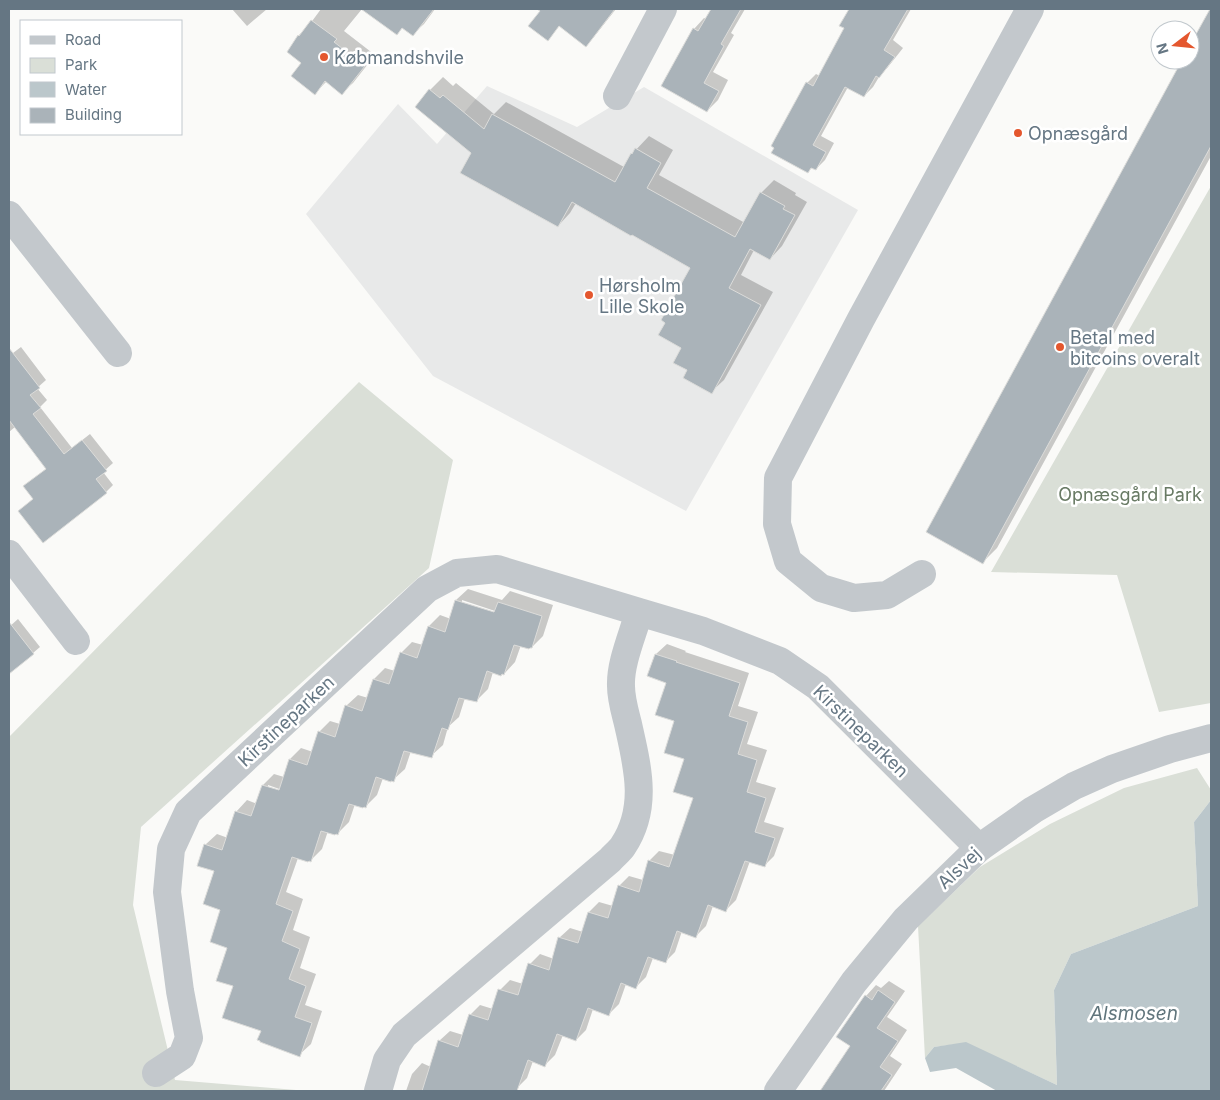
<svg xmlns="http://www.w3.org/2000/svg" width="1220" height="1100" font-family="Inter,sans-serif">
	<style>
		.built { fill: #e8e9e9 }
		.green { fill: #dadfd7 }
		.water { fill: #bbc7cb }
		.shadow { fill: #0003; fill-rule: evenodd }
		.building { fill: #aab3b9; stroke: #dcdcda }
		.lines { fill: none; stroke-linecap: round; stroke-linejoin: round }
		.minor { stroke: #c3c8cc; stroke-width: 28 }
		.tertiary { stroke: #c3c8cc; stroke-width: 28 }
		.poi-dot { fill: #e4572e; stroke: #fff; stroke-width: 2 }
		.labels { text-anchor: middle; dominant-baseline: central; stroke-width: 5; stroke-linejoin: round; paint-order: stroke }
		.poi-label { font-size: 18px; fill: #657683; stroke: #fff; text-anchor: start }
		.park-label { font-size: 18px; fill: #687a64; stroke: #fff }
		.street-label { font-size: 18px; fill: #657683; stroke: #fff }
		.water-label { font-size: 19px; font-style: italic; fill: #60757c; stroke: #fff }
	</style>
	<rect width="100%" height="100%" fill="#fafaf8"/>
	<path class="built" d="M487 86 577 127 644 87 858 210 686 511 433 376 306 214 398 104 437 144Z"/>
	<path class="green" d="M1211 186V703L1159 712 1117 575 991 572Z
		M359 382 453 460 429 568 141 827 133 905 175 1080 308 1091H9V737Z
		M1197 768 1211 790V800L1194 822 1198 906 1071 954 1054 990 1057 1085 966 1043 934 1047 925 1058 918 926 980 867 1050 824 1124 788Z"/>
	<path class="water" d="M1211 800V1091H997L956 1068 930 1072 925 1058 934 1047 966 1042 1057 1085 1054 990 1071 954 1198 906 1194 822Z"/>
	<path class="shadow" d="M232 9H267L247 26Z
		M321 9H362L344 31 375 55 353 83 342 93 327 81 315 93 303 63 288 51 299 35 307 28Z
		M363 9H435L424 24 413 34 403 27 397 33Z
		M543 9H556L560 12 562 9H616L593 38 586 45 560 25 548 39 530 25Z
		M712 9H745L731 33 734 35 713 72 728 80 718 100 707 111 694 29 704 18 706 19Z
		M859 9H865L868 11 869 9H911L893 40 903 48 888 67 879 77 873 87 864 96 848 87 821 136 834 143 825 160 816 169 812 167 808 171 807 83 816 74 820 76 852 16Z
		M1211 9V156L997 548 983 562 1183 60H1190V48Z
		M443 77 453 86 456 83 494 114 506 102 624 167 632 154 649 136 673 150 659 175 745 223 761 193 774 180 796 193 795 195 807 202 782 246 770 259 754 250 741 275 773 292 724 380 711 392 689 370 683 348 692 267 576 203 570 213 558 226 473 152 417 107 430 90Z
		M21 347 46 380 37 388 47 400 40 407 72 448 90 434 113 463 103 472 113 485 106 492 19 511 34 498 32 480 47 468 15 427 9 432V356Z
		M468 589 502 600 510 591 553 605 543 636 532 647 521 645 515 662 504 674 493 672 488 689 476 701 465 698 459 717 448 727 443 745 431 756 411 751 405 769 393 780 383 778 377 795 366 806 355 804 349 822 338 833 328 831 322 849 311 860 298 858 286 892 303 899 293 930 310 937 300 968 316 974 305 1005 322 1011 311 1044 299 1055 262 1030 235 985 215 871 205 845 217 834 228 838 236 812 247 800 257 804 263 785 274 774 284 777 290 759 301 748 313 752 319 732 330 721 340 724 346 706 358 695 368 698 374 679 385 668 395 671 401 653 412 642 423 645 429 626 440 615 451 619 456 600ZM462 600 501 613 500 615 462 603ZM268 785 285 791V793L268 788Z
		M18 619 40 647 33 653 9 672V627Z
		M667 644 686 651 685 652 749 673 738 706 758 712 747 744 767 750 756 782 776 788 764 822 784 828 774 856 764 866 750 861 736 900 726 910 713 906 706 926 696 936 682 931 675 952 665 962 653 958 646 977 636 987 626 984 619 1004 609 1014 593 1009 586 1030 576 1040 563 1035 555 1055 545 1065 533 1061 527 1078 517 1088 509 1086 507 1091H406L412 1074 422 1063 431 1067 439 1041 450 1031 463 1035 470 1015 480 1005 493 1009 500 990 510 980 523 984 530 964 540 954 554 959 559 938 570 928 583 932 589 912 599 902 613 906 619 886 629 876 643 880 649 861 659 851 675 855 694 797 668 682 649 676 656 654Z
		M889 981 905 991 887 1017 907 1030 890 1056 902 1064 884 1091H821L851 1046 866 996 876 985 881 988Z"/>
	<path class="building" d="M361 9H434L413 36 402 28 397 35Z
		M537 9H615L586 47 559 26 548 41 528 26 540 11Z
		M711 9H741L721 44 724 46 704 83 719 91 707 112 661 86 693 28 698 31Z
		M849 9H908L884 50 895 57 879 78 876 76 864 97 845 87 813 145 826 152 816 170 811 168 808 173 771 153 774 148 771 146 806 82 813 86 844 28 839 26Z
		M1210 9H1211V146L983 564 926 532 1182 60H1190V45Z
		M311 20 337 39 334 42 365 66 342 95 325 81 315 95 291 76 301 63 287 52 298 35 299 36Z
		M429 89 440 98 443 95 484 129 492 114 615 182 631 153 632 154 635 148 661 163 647 188 735 237 760 192 785 206 783 209 795 215 770 260 750 249 729 288 761 305 712 394 683 378 687 370 673 363 681 348 658 335 665 323 661 320 690 268 632 235 631 236 572 202 558 227 460 173 471 153 415 107Z
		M9 348 40 388 30 395 41 408 33 414 64 454 82 440 107 471 96 479 107 493 43 543 18 511 33 499 23 486 46 469 9 420Z
		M455 600 494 612 498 602 542 616 532 648H530L529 649 514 645 504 675 502 674 501 676 487 671 477 702 459 698 448 730 442 728 432 758 404 751 394 782 391 781V782L376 777 366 808 364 807 363 808 349 804 338 835 336 834 335 835 321 831 311 862 309 861 308 862 292 857 276 904 293 911 282 941 300 949 289 979 306 986 295 1017 312 1023 300 1057 260 1042V1041L257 1040 261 1031 222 1018 233 986 216 981 227 948 210 942 220 910 203 904 214 871 197 866 204 844 222 850 235 811 251 816 262 785 279 790 289 759 307 765 318 731 335 737 345 705 362 711 373 679 389 684 400 652 417 658 428 626 445 632Z
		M9 622 34 654 9 674Z
		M655 654 677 661 676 662 740 683 729 716 748 722 738 754 757 760 747 792 766 798 755 832 775 838 765 867 745 861 726 912 708 905 696 938 677 931 666 963 648 957 636 989 621 983 609 1016 588 1008 576 1041 557 1034 545 1067 528 1060 517 1091H422L438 1040 458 1047 469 1014 488 1020 498 989 518 995 528 963 549 970 558 937 578 943 588 912 608 918 618 885 639 892 648 860 669 867 693 798 673 792 684 759 664 753 674 721 655 715 666 683 647 676Z
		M878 990 895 1002 877 1028 898 1041 880 1067 892 1075 881 1091H820L850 1046 836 1037 865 995 872 1000Z"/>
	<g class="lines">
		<path class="minor" d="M617 96 663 9
			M9 215 118 353
			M9 554 76 641
			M922 574 887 595 854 598 821 588 788 561 777 524 778 478 861 319 1030 9
			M639 612 703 631 780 661 818 687 979 848
			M156 1073 182 1056 189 1038 180 991 167 892 171 849 188 812 427 589 457 573 497 569 639 612C633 634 620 663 621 686 621 699 625 712 628 724 637 765 649 807 623 846 620 851 614 855 610 860L404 1035 387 1060 378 1091"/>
		<path class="tertiary" d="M778 1091 854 982 906 919 979 848 1033 810 1074 786 1112 769 1170 749 1211 738"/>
	</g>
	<g class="poi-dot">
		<circle cx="324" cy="57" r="5"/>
		<circle cx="1018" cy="133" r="5"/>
		<circle cx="589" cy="295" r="5"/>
		<circle cx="1060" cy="347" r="5"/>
	</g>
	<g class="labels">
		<g class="poi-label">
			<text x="334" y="57">Købmandshvile</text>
			<text x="1028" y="133">Opnæsgård</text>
			<text x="599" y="285">Hørsholm<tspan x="599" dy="21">Lille Skole</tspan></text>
			<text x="1070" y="337">Betal med<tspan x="1070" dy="21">bitcoins overalt</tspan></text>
		</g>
		<g class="park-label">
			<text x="1130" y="494">Opnæsgård Park</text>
		</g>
		<g class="street-label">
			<text transform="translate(286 721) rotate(-43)">Kirstineparken</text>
			<text transform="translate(861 731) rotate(44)">Kirstineparken</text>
			<text transform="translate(959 868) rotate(-43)">Alsvej</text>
		</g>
		<g class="water-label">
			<text x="1134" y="1013">Alsmosen</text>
		</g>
	</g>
	<rect width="1220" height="1100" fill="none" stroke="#657683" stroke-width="20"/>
	<rect x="20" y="20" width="162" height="115" fill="#ffffff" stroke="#c1c8cd"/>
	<rect x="30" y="36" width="25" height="8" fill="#c3c8cc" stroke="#c1c8cd"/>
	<text x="65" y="45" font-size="15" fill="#657683">Road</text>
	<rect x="30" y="58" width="25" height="15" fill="#dadfd7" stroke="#c1c8cd"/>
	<text x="65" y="70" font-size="15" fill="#657683">Park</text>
	<rect x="30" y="82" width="25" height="15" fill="#bbc7cb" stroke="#c1c8cd"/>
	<text x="65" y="95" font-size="15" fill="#657683">Water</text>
	<rect x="30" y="108" width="25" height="15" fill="#aab3b9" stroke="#c1c8cd"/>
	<text x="65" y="120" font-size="15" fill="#657683">Building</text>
	<g transform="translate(1175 45) rotate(254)"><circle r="24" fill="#ffffff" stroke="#c1c8cd"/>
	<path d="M0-4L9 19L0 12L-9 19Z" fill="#e4572e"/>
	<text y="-8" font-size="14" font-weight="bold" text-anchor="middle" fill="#657683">N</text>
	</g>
</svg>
